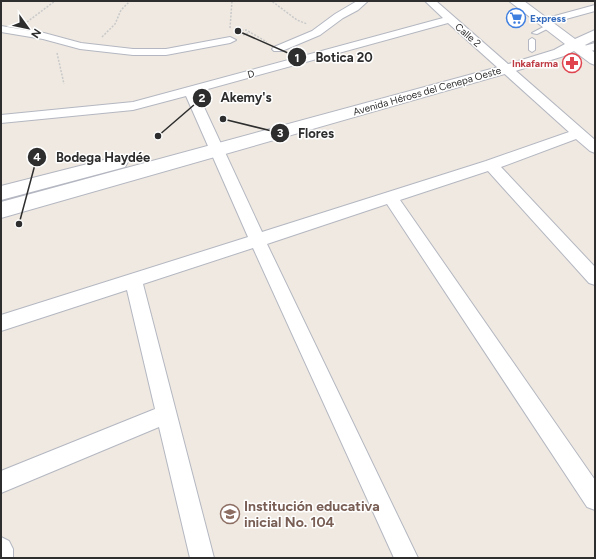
<svg xmlns="http://www.w3.org/2000/svg" width="596" height="559" font-family="Figtree,sans-serif">
	<style>
		.lines { fill: none; stroke-linecap: round; stroke-linejoin: round }
		.lane-casing { stroke: #b4b7c1; stroke-width: 2 }
		.street-casing { stroke: #b4b7c1; stroke-width: 2 }
		.secondary-casing { stroke: #b4b7c1; stroke-width: 2 }
		.path { stroke: #c9c9c9; stroke-width: 1.5; stroke-dasharray: 2 1.5; stroke-linecap: butt }
		.lane { fill: #fff; fill-rule: evenodd }
		.street { fill: #fff; fill-rule: evenodd }
		.secondary { fill: #fff; fill-rule: evenodd }
		.labels { text-anchor: middle; dominant-baseline: central; stroke-width: 3; stroke-linejoin: round; paint-order: stroke }
		.far-shop-label { font-size: 10px; font-weight: bold; fill: #366cbe; stroke: #fff; text-anchor: start }
		.far-street-label { font-size: 10px; fill: #2e2e2e; stroke: #fff }
		.far-health-label { font-size: 10px; font-weight: bold; fill: #be3a42; stroke: #fff; text-anchor: end }
		.near-education-label { font-size: 14px; font-weight: bold; fill: #785e54; stroke: #fff; text-anchor: start }
		.leader { fill: none; stroke: #2e2e2e; stroke-width: 1.5 }
		.callout-dot { fill: #2e2e2e; stroke: #fff; stroke-width: 1.5 }
		.mark-label { font-size: 12px; text-anchor: middle; font-weight: bold; fill: #fff }
		.callout-label { font-size: 13px; text-anchor: middle; font-weight: bold; fill: #2e2e2e; stroke: #fff; stroke-width: 3; stroke-linejoin: round; paint-order: stroke }
	</style>
	<rect width="100%" height="100%" fill="#efe9e1"/>
	<g class="lines">
		<defs>
			<path id="lane" d="M549 24 552 26 551 27 537 34 532 33Z
				M532 38 535 40V50L532 52 529 50V40Z"/>
			<path id="street" d="M357 1H368L358 10 343 18 320 35 282 51H274L272 49 274 47 312 31 335 14Z
				M425 1H436L595 140V153L590 151 576 139 501 167 595 267V285L589 283 488 171 400 200 595 480V510L587 507 387 204 267 244 418 558H394L253 248 143 284 214 558H190L159 427 1 493V471L155 409 127 290 1 331V315L248 237 186 96 133 110 1 123V115L133 102 443 18ZM448 23 569 132 486 161 262 232 197 92Z
				M595 5V11L544 25 539 22 540 20Z
				M1 26 44 33 81 43 133 49H166L230 37 236 40 230 43 166 55H133L80 49 43 39 1 32Z
				M595 43V50L581 53 577 52 575 50 577 48Z
				M1 537 9 541 13 549V558H1Z"/>
			<path id="secondary" d="M509 1H524L575 39 595 30V40L585 45 595 53V65L590 63 574 51 564 56 512 72 1 218V202L502 66 554 50 565 44Z
				M119 156 125 157 128 162 125 167 1 200V186Z"/>
		</defs>
		<use href="#lane" class="lane-casing"/>
		<use href="#street" class="street-casing"/>
		<use href="#secondary" class="secondary-casing"/>
		<path class="path" d="M269 1 273 2 297 20 307 24
			M27 22 55 1
			M230 28 232 1
			M238 31 246 30 267 42
			M243 35 250 32
			M102 37 115 24 121 10 130 1
			M57 53 64 84"/>
		<use href="#lane" class="lane"/>
		<use href="#street" class="street"/>
		<use href="#secondary" class="secondary"/>
	</g>
	<defs>
		<symbol id="supermarket-ring" viewBox="-11 -11 22 22"><circle r="9.5" fill="#fff" stroke="#3f7fe0" stroke-width="1.5"/><path d="M-6-5.5h2.5l.6 2H6L4.5 2H-2.5L-4.4-4H-6ZM-1.5 3.2a1.3 1.3 0 1 0 .1 0ZM3 3.2a1.3 1.3 0 1 0 .1 0Z" fill="#3f7fe0"/></symbol>
		<symbol id="pharmacy-ring" viewBox="-11 -11 22 22"><circle r="9.5" fill="#fff" stroke="#e0444e" stroke-width="1.5"/><path d="M-2-6h4v4h4v4h-4v4h-4v-4h-4v-4h4Z" fill="#e0444e"/></symbol>
		<symbol id="school-ring" viewBox="-11 -11 22 22"><circle r="9.5" fill="#fff" stroke="#8d6e63" stroke-width="1.5"/><path d="M0-5L7-2L0 1L-7-2ZM-4 1L0 2.5L4 1V4Q0 6-4 4Z" fill="#8d6e63"/></symbol>
	</defs>
	<g fill-rule="evenodd">
		<use href="#supermarket-ring" x="505" y="7" width="22" height="22"/>
		<use href="#pharmacy-ring" x="561" y="52" width="22" height="22"/>
		<use href="#school-ring" x="219" y="503" width="22" height="22"/>
	</g>
	<g class="labels">
		<g class="far-shop-label">
			<text x="530" y="18">Express</text>
		</g>
		<g class="far-street-label">
			<text transform="translate(468 35) rotate(41)">Calle 2</text>
			<text transform="translate(251 74) rotate(-15)">D</text>
			<text transform="translate(427 91) rotate(-16)">Avenida Héroes del Cenepa Oeste</text>
		</g>
		<g class="far-health-label">
			<text x="558" y="63">Inkafarma</text>
		</g>
		<g class="near-education-label">
			<text x="244" y="506">Institución educativa<tspan x="244" dy="16">inicial No. 104</tspan></text>
		</g>
	</g>
	<path class="leader" d="M238 31L297 57M158 136L202 98M223 119L280 133M19 224L37 157"/>
	<g class="callout-dot">
		<circle cx="238" cy="31" r="4"/>
		<circle cx="158" cy="136" r="4"/>
		<circle cx="223" cy="119" r="4"/>
		<circle cx="19" cy="224" r="4"/>
		<circle cx="297" cy="57" r="10"/>
		<circle cx="202" cy="98" r="10"/>
		<circle cx="280" cy="133" r="10"/>
		<circle cx="37" cy="157" r="10"/>
	</g>
	<g class="mark-label">
		<text x="297" y="62">1</text>
		<text x="202" y="102">2</text>
		<text x="280" y="137">3</text>
		<text x="37" y="161">4</text>
	</g>
	<g class="callout-label">
		<text x="344" y="62">Botica 20</text>
		<text x="246" y="102">Akemy's</text>
		<text x="316" y="138">Flores</text>
		<text x="103" y="162">Bodega Haydée</text>
	</g>
	<rect width="596" height="559" fill="none" stroke="#2e2e2e" stroke-width="4"/>
	<g transform="translate(28 28) rotate(123)" stroke="#ffffff" stroke-width="3" paint-order="stroke">
	<path d="M0-3L7 15L0 10L-7 15Z" fill="#2e2e2e"/>
	<text y="-6" font-size="11" font-weight="bold" text-anchor="middle" fill="#2e2e2e">N</text>
	</g>
</svg>
